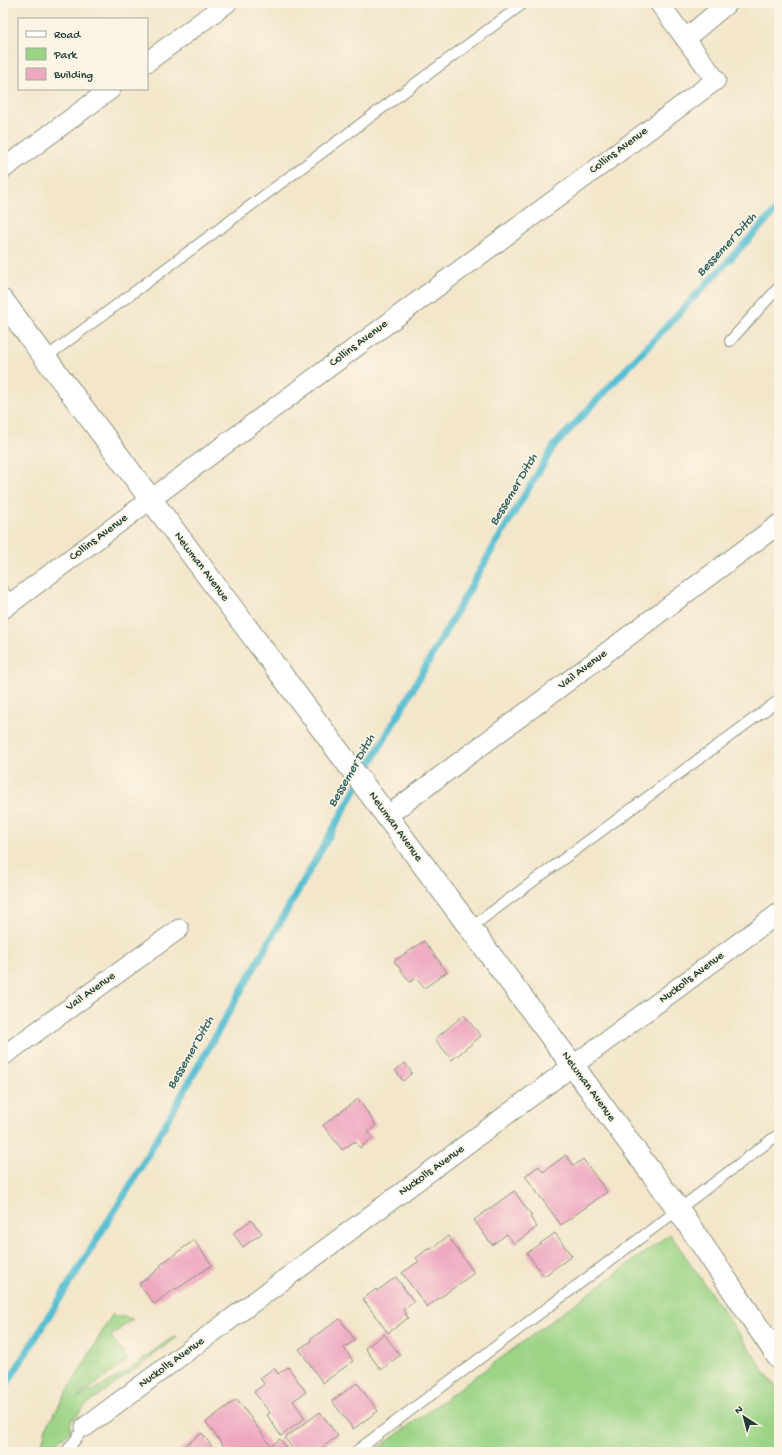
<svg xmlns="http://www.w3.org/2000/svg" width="782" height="1455" font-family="'Gochi Hand',sans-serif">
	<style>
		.green { fill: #9cd486; stroke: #5e885d }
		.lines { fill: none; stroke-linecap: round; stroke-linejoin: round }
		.stream { stroke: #55bed2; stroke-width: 7 }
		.building { fill: #eea9c1 }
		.lane-casing { stroke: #89927f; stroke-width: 12 }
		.street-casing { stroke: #89927f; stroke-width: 21 }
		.secondary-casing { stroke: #89927f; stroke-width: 24 }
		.lane { stroke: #fff; stroke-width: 10 }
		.street { stroke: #fff; stroke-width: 19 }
		.secondary { stroke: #fff; stroke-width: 22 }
		.labels { text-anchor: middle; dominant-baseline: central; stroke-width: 3.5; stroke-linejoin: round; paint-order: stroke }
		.street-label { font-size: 12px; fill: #1f3d34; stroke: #fcf5e5 }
		.water-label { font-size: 13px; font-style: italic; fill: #2c5d5c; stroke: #fcf5e5 }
	</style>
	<rect width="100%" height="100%" fill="#fcf5e5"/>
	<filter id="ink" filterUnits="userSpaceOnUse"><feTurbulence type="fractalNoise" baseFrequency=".025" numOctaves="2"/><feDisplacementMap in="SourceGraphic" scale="8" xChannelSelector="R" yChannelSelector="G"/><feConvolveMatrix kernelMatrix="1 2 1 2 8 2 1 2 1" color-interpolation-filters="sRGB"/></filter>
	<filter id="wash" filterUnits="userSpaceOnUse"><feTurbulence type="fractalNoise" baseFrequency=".012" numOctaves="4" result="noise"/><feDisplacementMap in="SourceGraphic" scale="16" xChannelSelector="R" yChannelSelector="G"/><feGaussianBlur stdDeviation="0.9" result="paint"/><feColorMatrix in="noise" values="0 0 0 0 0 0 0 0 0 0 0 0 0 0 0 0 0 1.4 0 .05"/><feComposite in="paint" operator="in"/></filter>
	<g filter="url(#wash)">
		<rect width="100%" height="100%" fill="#f3e6ca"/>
		<path class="green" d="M670 1234 779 1392V1452H373Z
			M112 1315 133 1319 111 1336 128 1360 77 1398C95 1389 115 1380 132 1368 147 1357 160 1344 177 1336L176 1338 151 1356V1358L86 1405 75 1418 72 1419 70 1425 71 1431 59 1440 54 1452H42L41 1448 46 1428Z"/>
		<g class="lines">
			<path class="stream" d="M3 1390 130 1186 493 548 554 446 779 207"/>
		</g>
		<g id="blocks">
			<path class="building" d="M424 941 447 972 424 988 416 978 410 982 394 961Z
				M464 1015 481 1036 452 1060 435 1039Z
				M405 1063 412 1073 403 1081 395 1070Z
				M358 1099 376 1125 368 1132 373 1138 360 1148 355 1141 342 1150 323 1125Z
				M566 1155 574 1166 583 1159 607 1192 561 1225 525 1176 539 1166 543 1172Z
				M514 1191 532 1216 530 1217 537 1227 514 1244 507 1234 492 1245 474 1220Z
				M251 1220 262 1233 243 1247 233 1233Z
				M555 1233 572 1256 544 1276 527 1253Z
				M448 1236 474 1273 427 1307 402 1273 419 1261 416 1258 429 1248 430 1250Z
				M194 1240 212 1265 177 1289 176 1288 154 1304 139 1284 161 1267 160 1265Z
				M396 1277 414 1302 403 1310 408 1318 388 1333 363 1299 376 1289 377 1291Z
				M340 1319 355 1340 344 1348 353 1361 323 1383 299 1349 311 1341 310 1339Z
				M384 1334 400 1355 381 1370 365 1348Z
				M288 1367 306 1392 293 1401 305 1418 281 1436 267 1415 270 1413 254 1392 264 1384 260 1378 274 1368 278 1374Z
				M357 1383 378 1411 353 1429 332 1401Z
				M237 1399 271 1446 280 1439 289 1452H250L249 1451 248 1452H228L206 1422Z
				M320 1412 338 1436 316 1452H295L285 1438Z
				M202 1433 216 1452H176Z"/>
		</g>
	</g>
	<g filter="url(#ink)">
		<use href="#blocks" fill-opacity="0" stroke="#89927f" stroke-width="1"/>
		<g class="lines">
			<defs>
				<path id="lane" d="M730 341 779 287
					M45 358 524 3
					M3 591 12 603
					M470 928 779 700
					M66 1452 85 1427
					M355 1452 779 1134"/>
				<path id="street" d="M685 39 728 3
					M147 62 227 3
					M3 169 111 89
					M3 609 716 80 659 3
					M387 816 779 524
					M3 1056 179 929
					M85 1427 779 913"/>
				<path id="secondary" d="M3 301 573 1066 678 1209 779 1358"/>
			</defs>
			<use href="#lane" class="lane-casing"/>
			<use href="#street" class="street-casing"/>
			<use href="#secondary" class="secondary-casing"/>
			<use href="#lane" class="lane"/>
			<use href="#street" class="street"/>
			<use href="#secondary" class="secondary"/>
		</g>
	</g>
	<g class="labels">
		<g class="street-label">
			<text transform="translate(619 151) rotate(-37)">Collins Avenue</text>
			<text transform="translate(359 344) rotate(-37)">Collins Avenue</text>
			<text transform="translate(99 538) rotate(-37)">Collins Avenue</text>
			<text transform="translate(201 567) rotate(53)">Newman Avenue</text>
			<text transform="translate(583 670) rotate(-37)">Vail Avenue</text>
			<text transform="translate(395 827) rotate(54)">Newman Avenue</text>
			<text transform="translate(692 978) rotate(-37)">Nuckolls Avenue</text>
			<text transform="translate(91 992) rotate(-36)">Vail Avenue</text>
			<text transform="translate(588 1087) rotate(54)">Newman Avenue</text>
			<text transform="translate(432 1171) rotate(-36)">Nuckolls Avenue</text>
			<text transform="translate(172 1363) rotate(-36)">Nuckolls Avenue</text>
		</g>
		<g class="water-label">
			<text transform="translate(727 245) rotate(-47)">Bessemer Ditch</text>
			<text transform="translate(514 490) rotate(-59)">Bessemer Ditch</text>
			<text transform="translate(352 771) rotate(-60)">Bessemer Ditch</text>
			<text transform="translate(191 1053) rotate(-60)">Bessemer Ditch</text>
		</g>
	</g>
	<rect width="782" height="1455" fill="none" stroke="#fcf5e5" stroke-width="16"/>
	<rect x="18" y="18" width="130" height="72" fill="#fcf5e5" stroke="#a4ab9e"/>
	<rect x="26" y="31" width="20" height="6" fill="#ffffff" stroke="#a4ab9e"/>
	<text x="54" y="38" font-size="12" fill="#1f3d34">Road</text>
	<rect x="26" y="48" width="20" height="12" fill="#9cd486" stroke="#a4ab9e"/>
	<text x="54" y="58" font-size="12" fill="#1f3d34">Park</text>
	<rect x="26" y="68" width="20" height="12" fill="#eea9c1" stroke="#a4ab9e"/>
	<text x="54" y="78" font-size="12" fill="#1f3d34">Building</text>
	<g transform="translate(744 1417) rotate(324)" stroke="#fcf5e5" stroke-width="3" paint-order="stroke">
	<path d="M0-3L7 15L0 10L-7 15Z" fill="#1f3d34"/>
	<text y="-6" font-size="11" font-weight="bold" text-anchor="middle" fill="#1f3d34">N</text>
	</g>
</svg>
